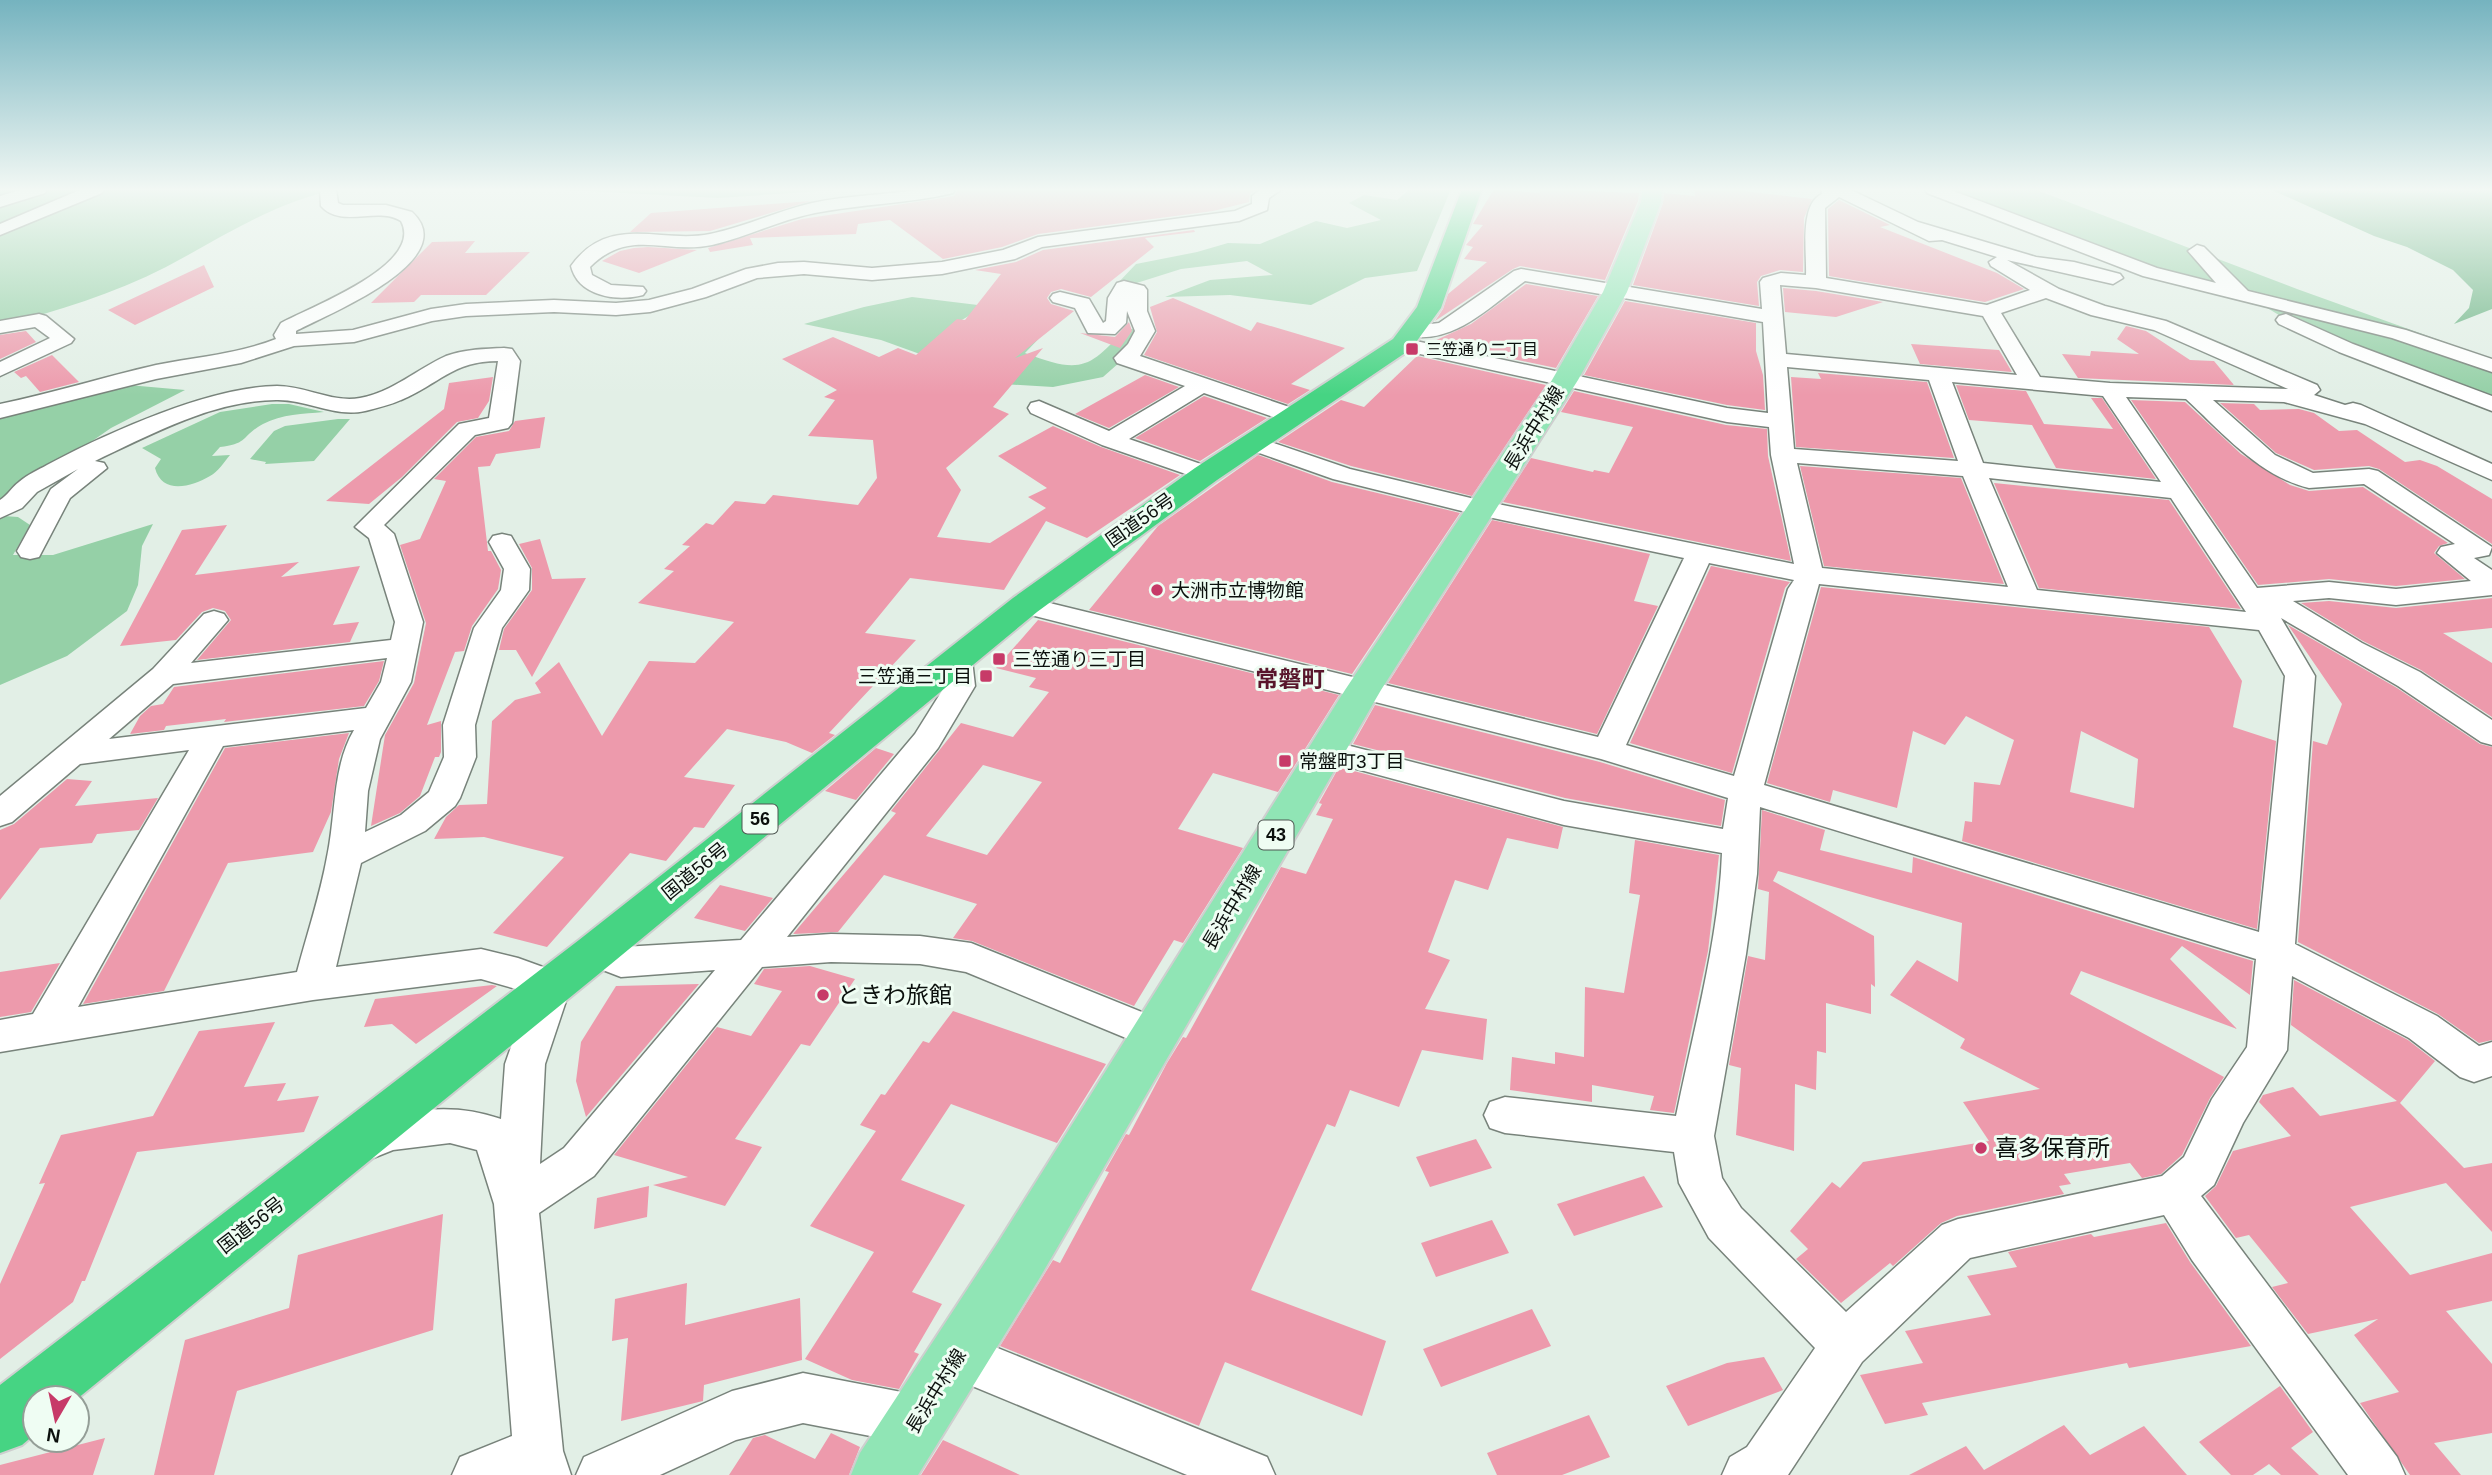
<svg xmlns="http://www.w3.org/2000/svg" width="2492" height="1475" font-family="Arial,'Noto Sans JP',sans-serif">
	<style>
		.green { fill: #95d0a7 }
		.water { fill: #69b282 }
		.building { fill: #ed9aac; fill-rule: evenodd }
		.lines { fill: none; stroke-linecap: round; stroke-linejoin: round }
		.minor-casing { stroke: #78837b; stroke-width: 3 }
		.major-casing { stroke: #cecfcf; stroke-width: 4 }
		.highway-casing { stroke: #cecfcf; stroke-width: 4 }
		.minor { fill: #fff; fill-rule: evenodd }
		.major { fill: #90e5b5; fill-rule: evenodd }
		.highway { fill: #46d483; fill-rule: evenodd }
		.poi-dot { fill: #c73a68; stroke: #effdf3; stroke-width: 2.5 }
		.labels { text-anchor: middle; dominant-baseline: central; stroke-width: 6; stroke-linejoin: round; paint-order: stroke }
		.far-poi-label { font-size: 16px; fill: #0b100d; stroke: #effdf3; text-anchor: start }
		.shield { fill: #effdf3; stroke: #4f5752; stroke-width: 2 }
		.shield-label { font-size: 18px; font-weight: bold; fill: #0b100d }
		.street-label { font-size: 19px; fill: #0b100d; stroke: #effdf3 }
		.poi-label { font-size: 19px; fill: #0b100d; stroke: #effdf3; text-anchor: start }
		.quarter-label { font-size: 23px; font-weight: bold; fill: #58152b; stroke: #effdf3 }
		.near-poi-label { font-size: 23px; fill: #0b100d; stroke: #effdf3; text-anchor: start }
	</style>
	<rect width="100%" height="100%" fill="#e2efe6"/>
	<path class="green" d="M0 189H341C277 200 223 237 166 267 113 294 58 311 0 326Z
		M544 189H853L718 198Z
		M1410 189H1451L1417 271 1365 278 1311 305 1230 295 1165 297 1210 280 1273 275 1247 261 1181 269 1124 287 1116 285 1136 264 1197 252 1228 243 1260 244 1316 221 1347 228 1381 220 1349 203 1364 195 1397 200Z
		M1933 189H2034L2297 289 2492 359V400L2292 323 2249 297 2074 245Z
		M912 297 986 306 960 321 1048 329 1025 353C1078 373 1089 371 1125 328L1145 331 1137 347 1103 377 1053 387 1003 384 881 340 804 324 864 307Z
		M117 384 185 390 111 428 0 505V414Z
		M272 404H289L324 412C303 414 282 414 263 424 241 436 249 444 220 447L212 456 230 455C224 462 218 472 210 476 191 487 162 495 155 468L161 459 142 448 220 412Z
		M338 419H350L314 461 265 464 266 462 250 459 274 431 285 426Z
		M4 516 18 517 30 525 13 555H53L153 524 142 546 138 585 127 611 67 656 0 685V519Z"/>
	<path class="water" d="M2270 189H2492V309L2454 324 2469 308 2473 290 2453 270 2407 247 2374 236Z"/>
	<path class="building" d="M958 189H1257L1250 194 1249 202 1213 211 1038 234 1002 247 943 259 890 220 858 224 856 234 750 238 753 245 710 252 708 248 802 219 936 199 954 196Z
		M1494 189 1540 193V189L1639 193 1638 201 1605 280 1520 266 1513 269 1435 321 1443 309 1448 294 1487 262 1464 259 1473 247 1466 245 1483 225 1473 224Z
		M1694 189H1745V191L1812 199 1804 218 1803 272 1780 270 1761 276 1757 282 1759 306 1633 285 1663 203 1664 193 1695 196Z
		M1839 200 1890 225 1880 227 1997 273 2024 289 1985 302 1829 276 1828 209Z
		M811 201 710 231 630 232 651 213Z
		M1194 230 1195 232 1145 238 1154 247 1091 297 1061 289 1051 292 1047 298 1051 304 1074 311 1015 358 1043 348 993 407 1009 414 946 468 961 490 937 537 990 543 1046 508 1028 497 1047 488 998 456 1053 426 1101 447 1180 475 1087 538 1046 521 1004 590 910 578 865 633 916 640 829 733 835 735 812 753 786 742 727 729 684 777 735 785 704 828 694 827 666 861 630 853 547 947 493 933 564 857 484 837 434 839 446 817 459 805 487 804 492 721 515 700 541 693 535 683 559 662 602 736 649 661 695 663 734 622 638 603 674 571 664 569 690 546 682 545 706 523 713 525 735 501 765 504 773 495 858 505 877 478 873 440 808 436 835 400 824 397 837 390 782 359 833 337 879 357 898 348 916 355 957 319 965 320 1001 274 975 270 1016 262 1043 250Z
		M475 241 465 253 530 252 486 295H421L414 302 371 303 432 242Z
		M634 248 648 247 697 250 639 273 602 261 620 251Z
		M204 265 214 287 135 325 108 310Z
		M1526 284 1598 296 1556 368 1432 342 1471 324Z
		M1783 288 1816 291 1883 302 1836 317 1785 312Z
		M1173 298 1251 331 1257 322 1345 348 1291 384 1310 390 1288 404 1144 355 1157 332 1150 307Z
		M1625 301 1756 323V351L1763 375 1765 410 1727 405 1584 375Z
		M1129 322 1132 331 1120 348 1080 333 1115 337Z
		M2126 326 2146 331 2190 360 2214 361 2234 385 2078 378 2062 354 2090 356 2091 351 2139 354 2117 339Z
		M26 331 36 342 0 359V335Z
		M1911 344 1999 350 2012 372 1920 364Z
		M52 355 79 382 40 392 26 376 21 378 14 372Z
		M1417 356 1546 385 1472 496 1351 466 1278 442 1341 400 1364 407Z
		M1818 373 1927 382 1954 458 1796 447 1791 377 1821 379Z
		M1145 375 1179 387 1109 428 1075 414Z
		M493 377 489 401 478 418 457 422 402 477 369 504 326 501 444 409 449 383Z
		M1956 385 2026 391 2044 424 2113 429 2091 398H2102L2156 479 2056 468 2032 425 1969 420Z
		M1574 391 1726 425 1767 429 1768 456 1791 561 1503 502 1531 458 1593 472 1594 470 1609 473 1633 427 1561 412Z
		M1204 396 1267 418 1200 461 1135 438Z
		M2131 400 2185 402 2241 454 2290 485 2309 491 2363 487 2448 543 2439 546 2434 553 2465 579 2396 586 2329 579 2258 585Z
		M2220 403 2254 404 2260 410 2299 409 2314 413 2339 431 2357 430 2405 462 2420 460 2437 466 2492 499V544L2379 469 2369 466 2314 470 2276 453Z
		M545 417 540 448 496 454 490 466 478 467 488 551H491L501 570 498 589 472 626 464 651 455 652 427 725 441 721V752L439 757H435L420 796 400 813 371 826 385 735 414 683 426 623 400 545 420 539 446 481 434 479 476 437 509 431 515 421Z
		M1258 455 1332 482 1460 513 1352 674 1089 610 1158 526Z
		M1800 466 1961 478 2004 584 1824 566Z
		M1994 483 2169 500 2241 609 2039 588Z
		M1492 520 1650 554 1634 601 1658 606 1597 734 1388 683Z
		M227 525 195 575 299 562 281 577 360 566 333 625 359 622 350 642 197 660 231 620 225 611 213 608 202 612 176 640 120 646 182 530Z
		M540 539 552 579 586 578 532 677 516 650H499L504 629 532 590V568L519 544Z
		M1711 566 1790 582 1785 588 1732 773 1630 743Z
		M1821 587 2209 627 2242 681 2233 727 2276 741 2257 929 1962 841 1965 821 1972 822 1974 782 2000 785 2014 740 1966 716 1945 745 1913 731 1897 808 1833 790 1830 802 1767 783ZM2081 731 2138 759 2134 808 2070 792Z
		M2492 598V628L2443 633 2492 663V717L2421 670 2363 641 2301 603 2329 601 2396 608Z
		M1038 620 1339 695 1278 792 1213 773 1178 829 1243 848 1183 943 1174 940 1134 1006 972 941 953 938 977 904 884 875 838 932 793 934 896 813 891 811 961 723 1013 737 1049 692 1029 687 1036 678 996 668ZM983 765 1042 782 987 855 926 836Z
		M2288 625 2397 688 2480 744 2492 747V1040L2479 1043 2438 1014 2298 942 2313 741 2327 745 2342 704Z
		M384 661 379 681 364 706 224 722 226 719 166 726 164 730 130 734 140 716 151 706 163 704 174 687Z
		M1375 705 1600 762 1725 800 1721 826 1565 798 1353 744Z
		M349 733 339 759 331 812 313 852 228 863 164 991 83 1004 225 748Z
		M876 748 894 754 856 800 825 791Z
		M1339 767 1563 827 1558 849 1507 838 1488 890 1455 880 1428 952 1450 960 1425 1009 1487 1019 1483 1060 1422 1050 1399 1107 1350 1090 1335 1127 1327 1124 1251 1290 1386 1341 1362 1416 1225 1362 1199 1426 1000 1346 1053 1260 1060 1263 1109 1172 1105 1171 1126 1134 1129 1135 1167 1063 1183 1037 1186 1038 1281 867 1306 874 1333 819 1316 815 1322 804 1319 803Z
		M67 779 92 781 75 806 158 798 139 830 97 834 92 843 40 848 0 900V830L14 824Z
		M1762 810 1825 830 1820 850 1912 873 1913 857 2253 961 2250 995 2182 946 2170 959 2237 1029 2081 971 2070 994 2224 1077 2210 1098 2182 1155 2161 1174 2142 1178 2130 1163 2064 1174 2071 1184 2059 1186 2064 1194 1957 1216 1941 1223 1893 1266 1890 1263 1841 1303 1796 1259 1808 1249 1790 1231 1832 1182 1840 1188 1863 1162 1989 1141 1963 1102 2040 1089 1960 1048 1965 1039 1890 995 1917 960 1958 982 1962 923 1778 871 1773 881 1874 936 1875 987 1871 984V1014L1826 1003V1053L1817 1051 1816 1090 1795 1084 1794 1151 1736 1135 1741 1068 1729 1065 1748 956 1765 960 1769 892 1758 889Z
		M1635 840 1719 855 1708 951 1674 1113 1650 1110 1654 1096 1592 1085V1102L1510 1090 1512 1057 1555 1064V1052L1584 1057 1585 987 1624 993 1640 895 1629 893Z
		M720 885 773 898 745 931 694 918Z
		M60 963 31 1012 0 1017V972Z
		M810 966 855 979 810 1046 801 1044 735 1139 762 1147 725 1206 653 1185 688 1177 614 1155 717 1027 751 1036 782 991 754 984 764 969Z
		M2294 980 2408 1040 2435 1061 2400 1103 2464 1168 2492 1163V1232L2446 1183 2350 1207 2410 1275 2492 1253V1301L2446 1311 2492 1364V1433L2434 1443 2461 1475H2410L2360 1403 2399 1392 2354 1335 2378 1319 2308 1334 2272 1287 2288 1283 2249 1235 2236 1238 2205 1196 2216 1186 2233 1151 2291 1136 2259 1102 2263 1095 2293 1087 2320 1116 2397 1101 2291 1025Z
		M699 984 586 1117 576 1081 581 1042 616 986Z
		M492 985 497 986 416 1044 392 1024 364 1027 375 999Z
		M953 1011 1106 1064 1057 1143 951 1104 901 1180 965 1205 912 1292 942 1304 914 1352 919 1354 899 1389 852 1380 805 1359 874 1252 810 1226 876 1131 860 1125 881 1094 885 1095 923 1041 929 1043Z
		M275 1022 244 1087 286 1083 277 1101 319 1096 304 1132 137 1152 85 1281H82L73 1302 0 1359V1284L45 1183 39 1184 61 1135 153 1116 199 1031Z
		M1476 1139 1492 1168 1430 1187 1416 1157Z
		M1644 1176 1663 1207 1574 1236 1557 1204Z
		M649 1186 647 1217 594 1229 597 1198Z
		M443 1214 433 1330 237 1391 214 1475H154L185 1340 289 1308 298 1255Z
		M1492 1220 1509 1253 1436 1277 1421 1243Z
		M2166 1223 2190 1262 2251 1346 2129 1368 2127 1363 1922 1403 1928 1415 1885 1424 1860 1375 1923 1363 1905 1331 1991 1315 1967 1276 2017 1267 2008 1252 2091 1234 2094 1237Z
		M687 1283 685 1325 800 1298 802 1360 704 1385 703 1401 621 1421 628 1338 612 1341 615 1299Z
		M1532 1309 1551 1346 1441 1387 1423 1349Z
		M1764 1357 1783 1390 1688 1426 1666 1386 1727 1363Z
		M2280 1386 2313 1432 2291 1448 2319 1475H2281L2269 1464 2253 1475H2231L2199 1442Z
		M1589 1415 1610 1457 1562 1475H1497L1487 1453Z
		M2064 1425 2090 1455 2144 1426 2187 1475H1909L1966 1446 1984 1470Z
		M831 1433 860 1447 849 1475H729L753 1438 765 1435 815 1459Z
		M105 1438 93 1475H0V1465Z
		M943 1440 1020 1475H921Z"/>
	<g class="lines">
		<defs>
			<path id="minor" d="M23 189H47L45 193 0 207V196Z
				M82 189H104L102 193 0 235V224Z
				M320 189H336L338 203 343 205H386L412 212C464 260 326 315 296 331V334L353 330 431 309 466 304 554 300 616 303 649 300 692 289 746 269 778 263 804 262 872 268 942 262 1003 250 1038 237 1235 211 1252 204V196L1261 189H1282L1269 198 1267 210 1239 221 1042 247 1015 259 942 274 872 280 804 274 757 278 706 297 650 312 616 315 554 312 466 316 432 321 354 342 294 346 241 363 156 379 0 418V404C53 393 104 377 156 365 196 357 238 354 276 339L274 335 281 323C310 307 425 265 401 221 378 206 341 229 321 206Z
				M924 189H955L953 193C907 204 860 204 815 213 779 220 747 237 712 245 665 255 630 227 590 267L592 275 611 285 643 287 646 291 643 295C616 302 578 296 571 266 609 213 661 244 710 234 745 227 777 211 812 203 849 195 887 195 924 189Z
				M1821 189H1849L1918 222 2036 257 2074 262 2120 274 2123 278 2113 284 2007 260 2059 289 2105 306 2166 321 2317 385 2320 390 2314 395 2345 405 2353 403 2361 405 2492 464V480L2365 424 2284 402 2213 400 2275 455 2313 473 2369 469 2378 471 2492 547 2489 555 2474 558 2492 570V595L2396 605 2329 598 2293 601 2362 643 2420 672 2492 720V745L2481 742 2398 686 2281 618 2315 676 2295 944 2437 1016 2479 1046 2492 1042V1076L2474 1082 2460 1077 2409 1038 2292 976 2287 1050 2243 1123 2214 1185 2201 1196 2397 1457 2405 1475H2348L2192 1260 2164 1215 1970 1258 1862 1362 1788 1475H1722L1730 1457 1747 1447 1815 1348 1709 1238 1679 1183 1674 1152 1505 1133 1490 1128 1484 1115 1490 1102 1505 1097 1676 1116C1693 1032 1719 938 1722 853L1564 825 1316 758 1311 751 1316 744 1327 740 1564 801 1723 829 1728 798 1601 759 1015 611 1011 605 1015 599 1025 597 1598 737 1684 558 1474 514 1333 479 1245 448 1241 443 1245 438 1253 436 1350 469 1483 501 1794 564 1771 455 1769 427 1727 422 1402 350 1395 348 1392 344 1395 340 1402 338 1727 408 1768 413 1763 322 1525 281C1490 306 1452 347 1406 335L1403 331 1406 327 1439 323 1514 271 1521 269 1762 309 1760 282 1763 278 1781 273 1806 275C1807 253 1799 204 1822 194ZM1839 197 1929 241 1942 240 1997 257 1989 262 1991 266 2030 290 1987 305 1826 278 1825 208ZM1780 285 1816 288 1983 316 2017 375 1786 354ZM2046 298 2091 315 2154 330 2288 389 2110 383 2040 377 2001 313ZM1787 367 1929 380 1958 461 1794 449ZM1952 382 2103 396 2161 482 1983 463ZM2126 397 2186 399C2223 433 2259 476 2309 488L2364 484 2455 544 2441 547 2437 553 2471 581 2396 589 2329 582 2257 588ZM1797 463 1963 476 2008 587 1822 568ZM1989 478 2171 498 2246 612 2037 590ZM1709 563 1794 580 1788 589 1734 776 1626 745ZM1819 584 2259 630 2285 676 2259 932 1764 785ZM1760 807 2256 959 2247 1047 2212 1099 2184 1157 2162 1176 1958 1219 1942 1225 1846 1312 1741 1208 1722 1178 1714 1136 1746 954 1757 874Z
				M1925 189H1948L2157 268 2216 283 2188 251 2197 245 2204 247 2248 291 2406 330 2492 359V372L2392 338 2143 276 1927 193Z
				M1124 281 1144 286 1147 290V311L1155 331 1140 356 1301 411 1304 416 1301 421H1285L1204 393 1129 439 1215 469 1218 474 1215 479 1206 481 1102 445 1031 413 1028 408 1031 403 1039 401 1109 431 1185 386 1117 363 1114 358 1128 344 1135 331 1127 311 1126 323 1115 334 1088 333 1075 308 1053 302 1050 298 1053 294 1060 292 1089 299 1103 323 1106 321 1108 298 1117 283Z
				M39 314 46 316 74 339 71 343 0 376V362L50 338 35 327 0 333V321Z
				M2286 314 2353 344 2492 396V411L2339 352 2279 324 2276 320 2279 316Z
				M504 348 512 349 520 361 512 423 508 428 475 435 384 525 394 534 423 622 411 682 380 739 368 791 365 832 401 815 429 792 444 757 443 725 474 628 501 590 504 569 489 542 493 536 502 534 511 536 530 569 529 590 502 628 475 725 476 757 460 798 455 806 425 831 361 863 336 967 481 949 518 958 565 975 571 986 545 1064 540 1164 564 1148 715 970 621 977 582 962 576 952 582 942 595 938 623 947 741 940 915 734 945 686 942 660 947 654 957 651 967 654 972 660 975 686 938 748 787 937 831 934 920 936 971 943 1169 1023 1175 1034 1169 1045 1155 1050 966 972 920 964 831 962 762 967 594 1176 539 1213 563 1451 571 1475H452L460 1457 512 1436 494 1204 477 1150 450 1143 393 1150 368 1160 353 1154 347 1141 353 1128C402 1110 450 1101 501 1119L505 1064 530 993 481 979 313 1000 0 1052V1020L33 1014 189 750 80 764 12 822 0 826V796L153 669 204 614 214 611 224 614 228 620 191 663 391 640 395 622 369 538 355 527 459 424 489 418 498 361C453 361 439 384 401 400 390 405 377 408 365 411 334 418 307 399 276 400 212 401 152 434 95 461L104 463 107 468 70 498 39 557 30 559 21 557 17 551 51 489 78 469 37 492 22 508 0 518V500C8 495 12 487 19 482 27 475 38 470 47 465 107 433 209 387 277 386 306 386 332 403 360 398 393 392 417 369 446 356 465 349 485 349 504 348ZM387 658 381 682 366 708 109 739 173 684ZM354 730C332 767 336 816 327 857 320 896 307 934 297 972L78 1007 223 746Z
				M958 1332 1267 1457 1275 1475H1187L941 1373 934 1356 941 1339Z
				M803 1373 917 1395 935 1402 942 1420 935 1438 917 1445 803 1423 736 1440 660 1475H576L584 1457 732 1391Z"/>
			<path id="major" d="M1642 189H1662L1661 202 1627 292 1578 380 1381 690 1039 1279 918 1475H851L860 1453 999 1241 1345 690 1552 380 1603 292 1641 202Z"/>
			<path id="highway" d="M1462 189H1482L1441 308 1411 349 1217 480 1037 612 611 964 77 1399 35 1398V1434L22 1445 0 1453V1385L579 940 1013 598 1195 468 1393 339 1417 307Z"/>
		</defs>
		<use href="#minor" class="minor-casing"/>
		<use href="#major" class="major-casing"/>
		<use href="#highway" class="highway-casing"/>
		<use href="#minor" class="minor"/>
		<use href="#major" class="major"/>
		<use href="#highway" class="highway"/>
	</g>
	<linearGradient id="sky" x2="0" y2="1"><stop stop-color="#75b3bf"/><stop offset="0.48" stop-color="#f2f8f4"/><stop offset="1" stop-color="#f2f8f4" stop-opacity="0"/></linearGradient>
	<rect width="2492" height="395" fill="url(#sky)"/>
	<g class="poi-dot">
		<rect x="1405" y="342" width="14" height="14" rx="3.5"/>
		<circle cx="1157" cy="590" r="7"/>
		<rect x="992" y="652" width="14" height="14" rx="3.5"/>
		<rect x="979" y="669" width="14" height="14" rx="3.5"/>
		<rect x="1278" y="754" width="14" height="14" rx="3.5"/>
		<circle cx="823" cy="995" r="7"/>
		<circle cx="1981" cy="1148" r="7"/>
	</g>
	<g class="labels">
		<g class="far-poi-label">
			<text x="1426" y="349">三笠通り二丁目</text>
		</g>
		<g class="shield">
			<rect x="742.5" y="804.5" width="35" height="29" rx="5"/>
			<rect x="1258.5" y="820.5" width="35" height="29" rx="5"/>
		</g>
		<g class="shield-label">
			<text x="760" y="819">56</text>
			<text x="1276" y="835">43</text>
		</g>
		<g class="street-label">
			<text transform="translate(1534 428) rotate(-58)">長浜中村線</text>
			<text transform="translate(1140 520) rotate(-35)">国道56号</text>
			<text transform="translate(695 871) rotate(-39)">国道56号</text>
			<text transform="translate(1232 907) rotate(-59)">長浜中村線</text>
			<text transform="translate(251 1225) rotate(-38)">国道56号</text>
			<text transform="translate(936 1391) rotate(-58)">長浜中村線</text>
		</g>
		<g class="poi-label">
			<text x="1171" y="590">大洲市立博物館</text>
			<text x="1013" y="659">三笠通り三丁目</text>
			<text x="972" y="676" text-anchor="end">三笠通三丁目</text>
			<text x="1299" y="761">常盤町3丁目</text>
		</g>
		<g class="quarter-label">
			<text x="1290" y="679">常磐町</text>
		</g>
		<g class="near-poi-label">
			<text x="837" y="995">ときわ旅館</text>
			<text x="1995" y="1148">喜多保育所</text>
		</g>
	</g>
	<g transform="translate(56 1419) rotate(189)"><circle r="33" fill="#effdf3" stroke="#949e97" stroke-width="2"/>
	<path d="M0-5L12 26L0 18L-12 26Z" fill="#c73a68"/>
	<text y="-10" font-size="19" font-weight="bold" text-anchor="middle" fill="#0b100d">N</text>
	</g>
</svg>
